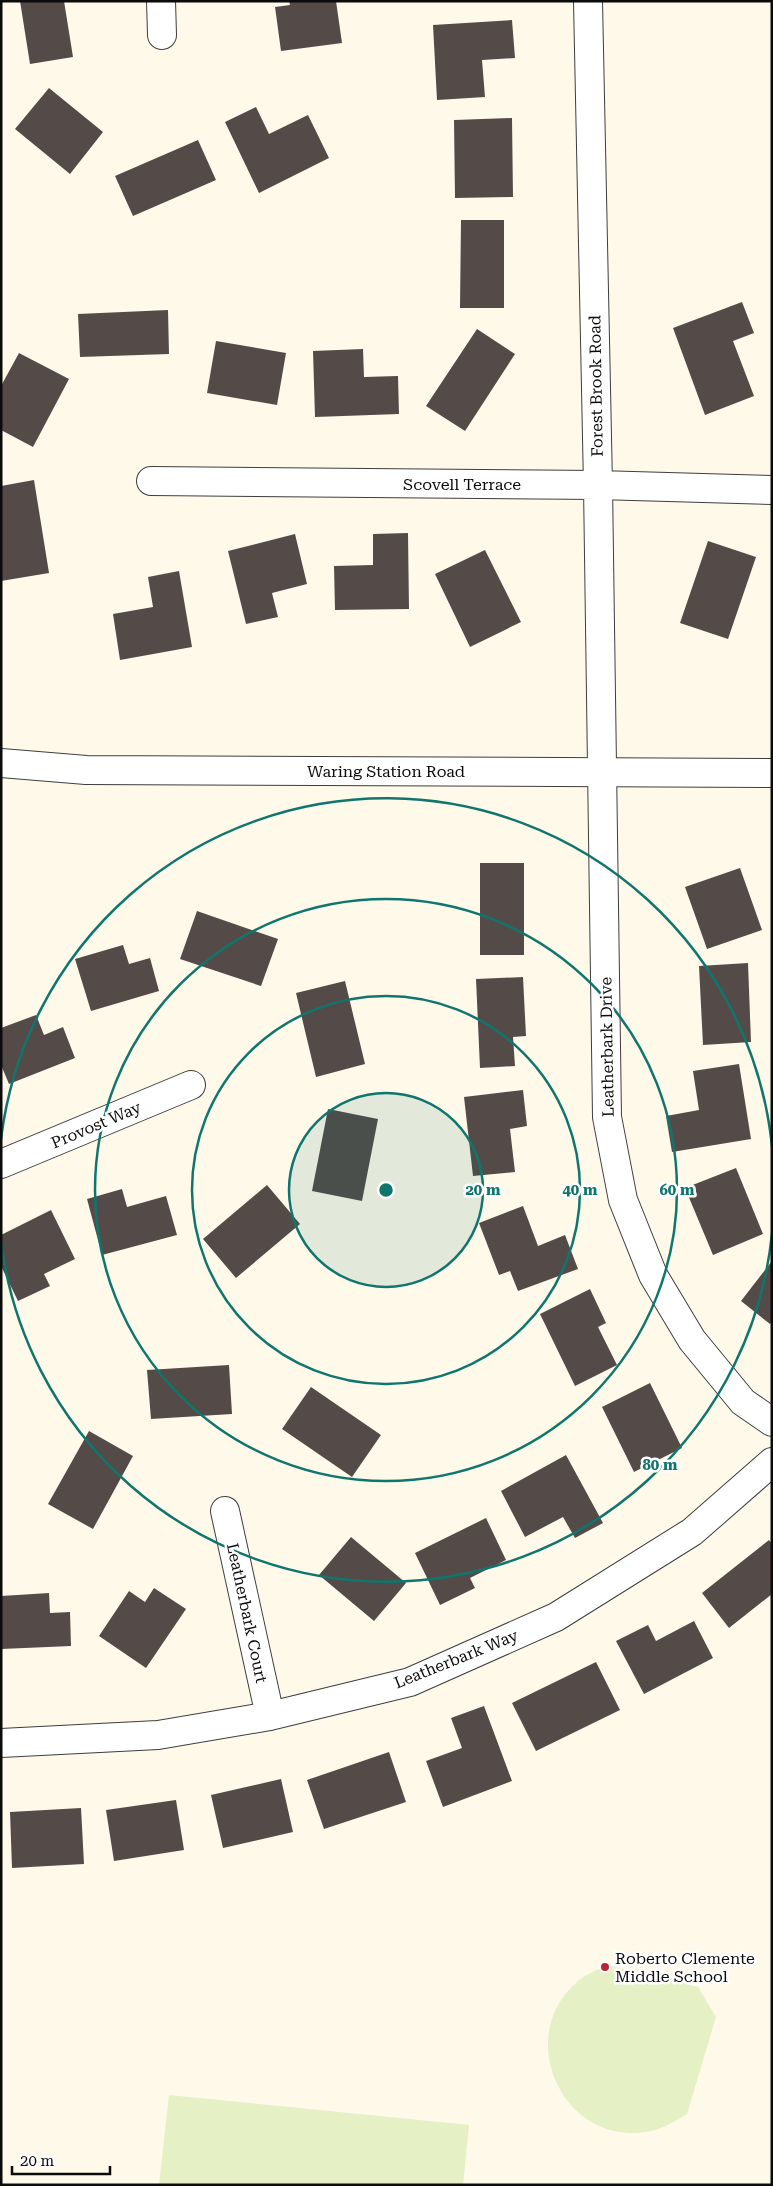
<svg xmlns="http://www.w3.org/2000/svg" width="773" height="2186" font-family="'Roboto Serif',serif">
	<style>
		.pitch { fill: #e5f0c5 }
		.building { fill: #544b48 }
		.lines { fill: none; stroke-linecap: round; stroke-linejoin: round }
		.minor-casing { stroke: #3e3e3e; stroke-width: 30 }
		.tertiary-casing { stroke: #3e3e3e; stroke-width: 30 }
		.minor { stroke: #fff; stroke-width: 28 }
		.tertiary { stroke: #fff; stroke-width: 28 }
		.ring { fill: none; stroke: #0f766e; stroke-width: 2.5 }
		.poi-dot { fill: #bd2135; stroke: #fff; stroke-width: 2 }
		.labels { text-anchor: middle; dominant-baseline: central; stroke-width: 5; stroke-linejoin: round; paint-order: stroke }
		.street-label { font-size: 16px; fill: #0b0b0b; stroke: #fff }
		.poi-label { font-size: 16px; fill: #0b0b0b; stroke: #fff; text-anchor: start }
		.centre { fill: #0f766e; stroke: #fff; stroke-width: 2.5 }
		.ring-label { font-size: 15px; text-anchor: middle; font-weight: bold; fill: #0f766e; stroke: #fff; stroke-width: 5; stroke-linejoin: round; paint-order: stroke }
	</style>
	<rect width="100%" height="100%" fill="#fff9ea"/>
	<path class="pitch" d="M607 1965 698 1987 716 2017 687 2114C674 2122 661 2130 646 2132 563 2145 513 2037 577 1982 585 1975 597 1970 607 1965Z
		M169 2095 469 2125 463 2185H159Z"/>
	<path class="building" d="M20 1H64L73 57 30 64Z
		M289 1H336L342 43 281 51 275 7 290 5Z
		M512 20 515 58 482 60 485 97 437 100 433 25Z
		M49 88 103 132 70 174 15 129Z
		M256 107 269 134 308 115 329 158 259 193 225 122Z
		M512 118 513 197 455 198 454 120Z
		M198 140 216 180 133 216 115 176Z
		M461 220H504V308H460Z
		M742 302 754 333 733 341 754 396 705 415 673 328Z
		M168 310 169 354 80 357 78 314Z
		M477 329 515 354 465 431 426 406Z
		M216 341 286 353 277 405 207 393Z
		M363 349 364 377 398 376 399 414 315 417 313 351Z
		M19 353 69 379 33 447 1 430V386Z
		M34 480 49 573 1 581V486Z
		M408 533 409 609 335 610 334 566 373 565V534Z
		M295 534 307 584 272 593 278 617 246 624 228 551Z
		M708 541 756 557 728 639 680 623Z
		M485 550 521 622 470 647 435 574Z
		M179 571 192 647 120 660 113 614 153 607 148 577Z
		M480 863H524V955H480Z
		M740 868 762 930 707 949 685 887Z
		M197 911 278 939 261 986 180 959Z
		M123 945 129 964 150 958 159 991 91 1011 75 959Z
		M748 963 751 1042 703 1045 699 966Z
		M523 977 526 1036 513 1037 515 1066 480 1068 476 979Z
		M345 981 365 1064 316 1077 296 993Z
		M36 1015 44 1035 63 1027 75 1058 9 1084 1 1065V1028Z
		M739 1064 751 1139 672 1152 666 1116 699 1110 693 1071Z
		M523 1090 527 1126 510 1129 515 1172 473 1176 464 1097Z
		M328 1109 378 1119 362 1201 312 1191Z
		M736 1168 763 1234 713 1255 685 1188Z
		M267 1185 300 1224 236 1278 203 1239Z
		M122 1189 127 1207 166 1196 177 1235 102 1255 87 1199Z
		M523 1206 538 1246 565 1235 578 1269 518 1291 510 1271 499 1275 479 1223Z
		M51 1210 75 1259 44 1274 50 1286 18 1301 1 1266V1235Z
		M772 1261V1321L770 1324 741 1301Z
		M590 1289 606 1323 598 1327 617 1365 575 1386 540 1314Z
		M229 1365 232 1414 151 1419 147 1370Z
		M650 1383 682 1448 634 1472 602 1407Z
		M311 1387 381 1435 352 1477 282 1429Z
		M89 1431 133 1456 93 1529 48 1504Z
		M566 1455 603 1523 575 1538 563 1517 525 1537 501 1491Z
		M486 1518 506 1560 470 1578 475 1588 440 1605 415 1553Z
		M351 1537 406 1583 374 1621 319 1575Z
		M769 1540 772 1544V1594L729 1628 702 1593Z
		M154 1588 186 1609 146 1668 99 1636 129 1591 145 1602Z
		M49 1593 50 1613 70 1612 71 1646 1 1649V1596Z
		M694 1621 713 1658 644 1694 616 1641 648 1625 656 1641Z
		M596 1662 620 1710 536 1751 512 1703Z
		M484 1706 512 1781 443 1807 426 1761 462 1748 451 1718Z
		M389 1752 406 1802 324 1829 307 1780Z
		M281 1779 293 1832 223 1848 211 1795Z
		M176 1800 184 1850 114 1861 106 1810Z
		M81 1808 84 1864 12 1868 10 1812Z"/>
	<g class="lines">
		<defs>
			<path id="minor" d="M161 1 162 35
				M588 1 598 485 607 1117 623 1200 653 1275 692 1340 743 1402 772 1422
				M151 481 598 485 772 490
				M1 1164 191 1085
				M225 1511 270 1716
				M1 1743 158 1735 270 1716 410 1682 556 1617 692 1532 772 1462"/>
			<path id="tertiary" d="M1 763 86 770 772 773"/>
		</defs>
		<use href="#minor" class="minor-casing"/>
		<use href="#tertiary" class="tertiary-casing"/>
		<use href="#minor" class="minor"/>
		<use href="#tertiary" class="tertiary"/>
	</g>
	<circle cx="386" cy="1190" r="97" fill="#0f766e" fill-opacity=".12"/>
	<g class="ring">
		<circle cx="386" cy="1190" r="97"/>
		<circle cx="386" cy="1190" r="194"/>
		<circle cx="386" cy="1190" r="291"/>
		<path d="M772 1234A388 388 0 0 1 1 1241M1 1139A388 388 0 0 1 772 1146"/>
	</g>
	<circle class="poi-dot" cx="605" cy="1967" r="5"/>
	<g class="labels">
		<g class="street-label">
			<text transform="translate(596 386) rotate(-91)">Forest Brook Road</text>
			<text x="462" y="484">Scovell Terrace</text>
			<text x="386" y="771">Waring Station Road</text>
			<text transform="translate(607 1047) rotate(-91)">Leatherbark Drive</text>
			<text transform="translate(96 1125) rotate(-23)">Provost Way</text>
			<text transform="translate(247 1613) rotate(78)">Leatherbark Court</text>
			<text transform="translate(456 1659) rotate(-22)">Leatherbark Way</text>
		</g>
		<g class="poi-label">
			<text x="615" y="1958">Roberto Clemente<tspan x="615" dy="18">Middle School</tspan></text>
		</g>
	</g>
	<circle cx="386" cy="1190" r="8" class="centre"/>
	<g class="ring-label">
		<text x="483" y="1195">20 m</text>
		<text x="580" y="1195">40 m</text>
		<text x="677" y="1195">60 m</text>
		<text x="660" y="1470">80 m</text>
	</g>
	<rect width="773" height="2186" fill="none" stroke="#0b0b0b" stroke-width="5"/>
	<path d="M12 2166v8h98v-8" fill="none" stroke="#0b0b0b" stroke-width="2.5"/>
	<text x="20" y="2166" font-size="15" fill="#0b0b0b" stroke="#ffffff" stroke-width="4" paint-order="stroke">20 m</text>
</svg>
